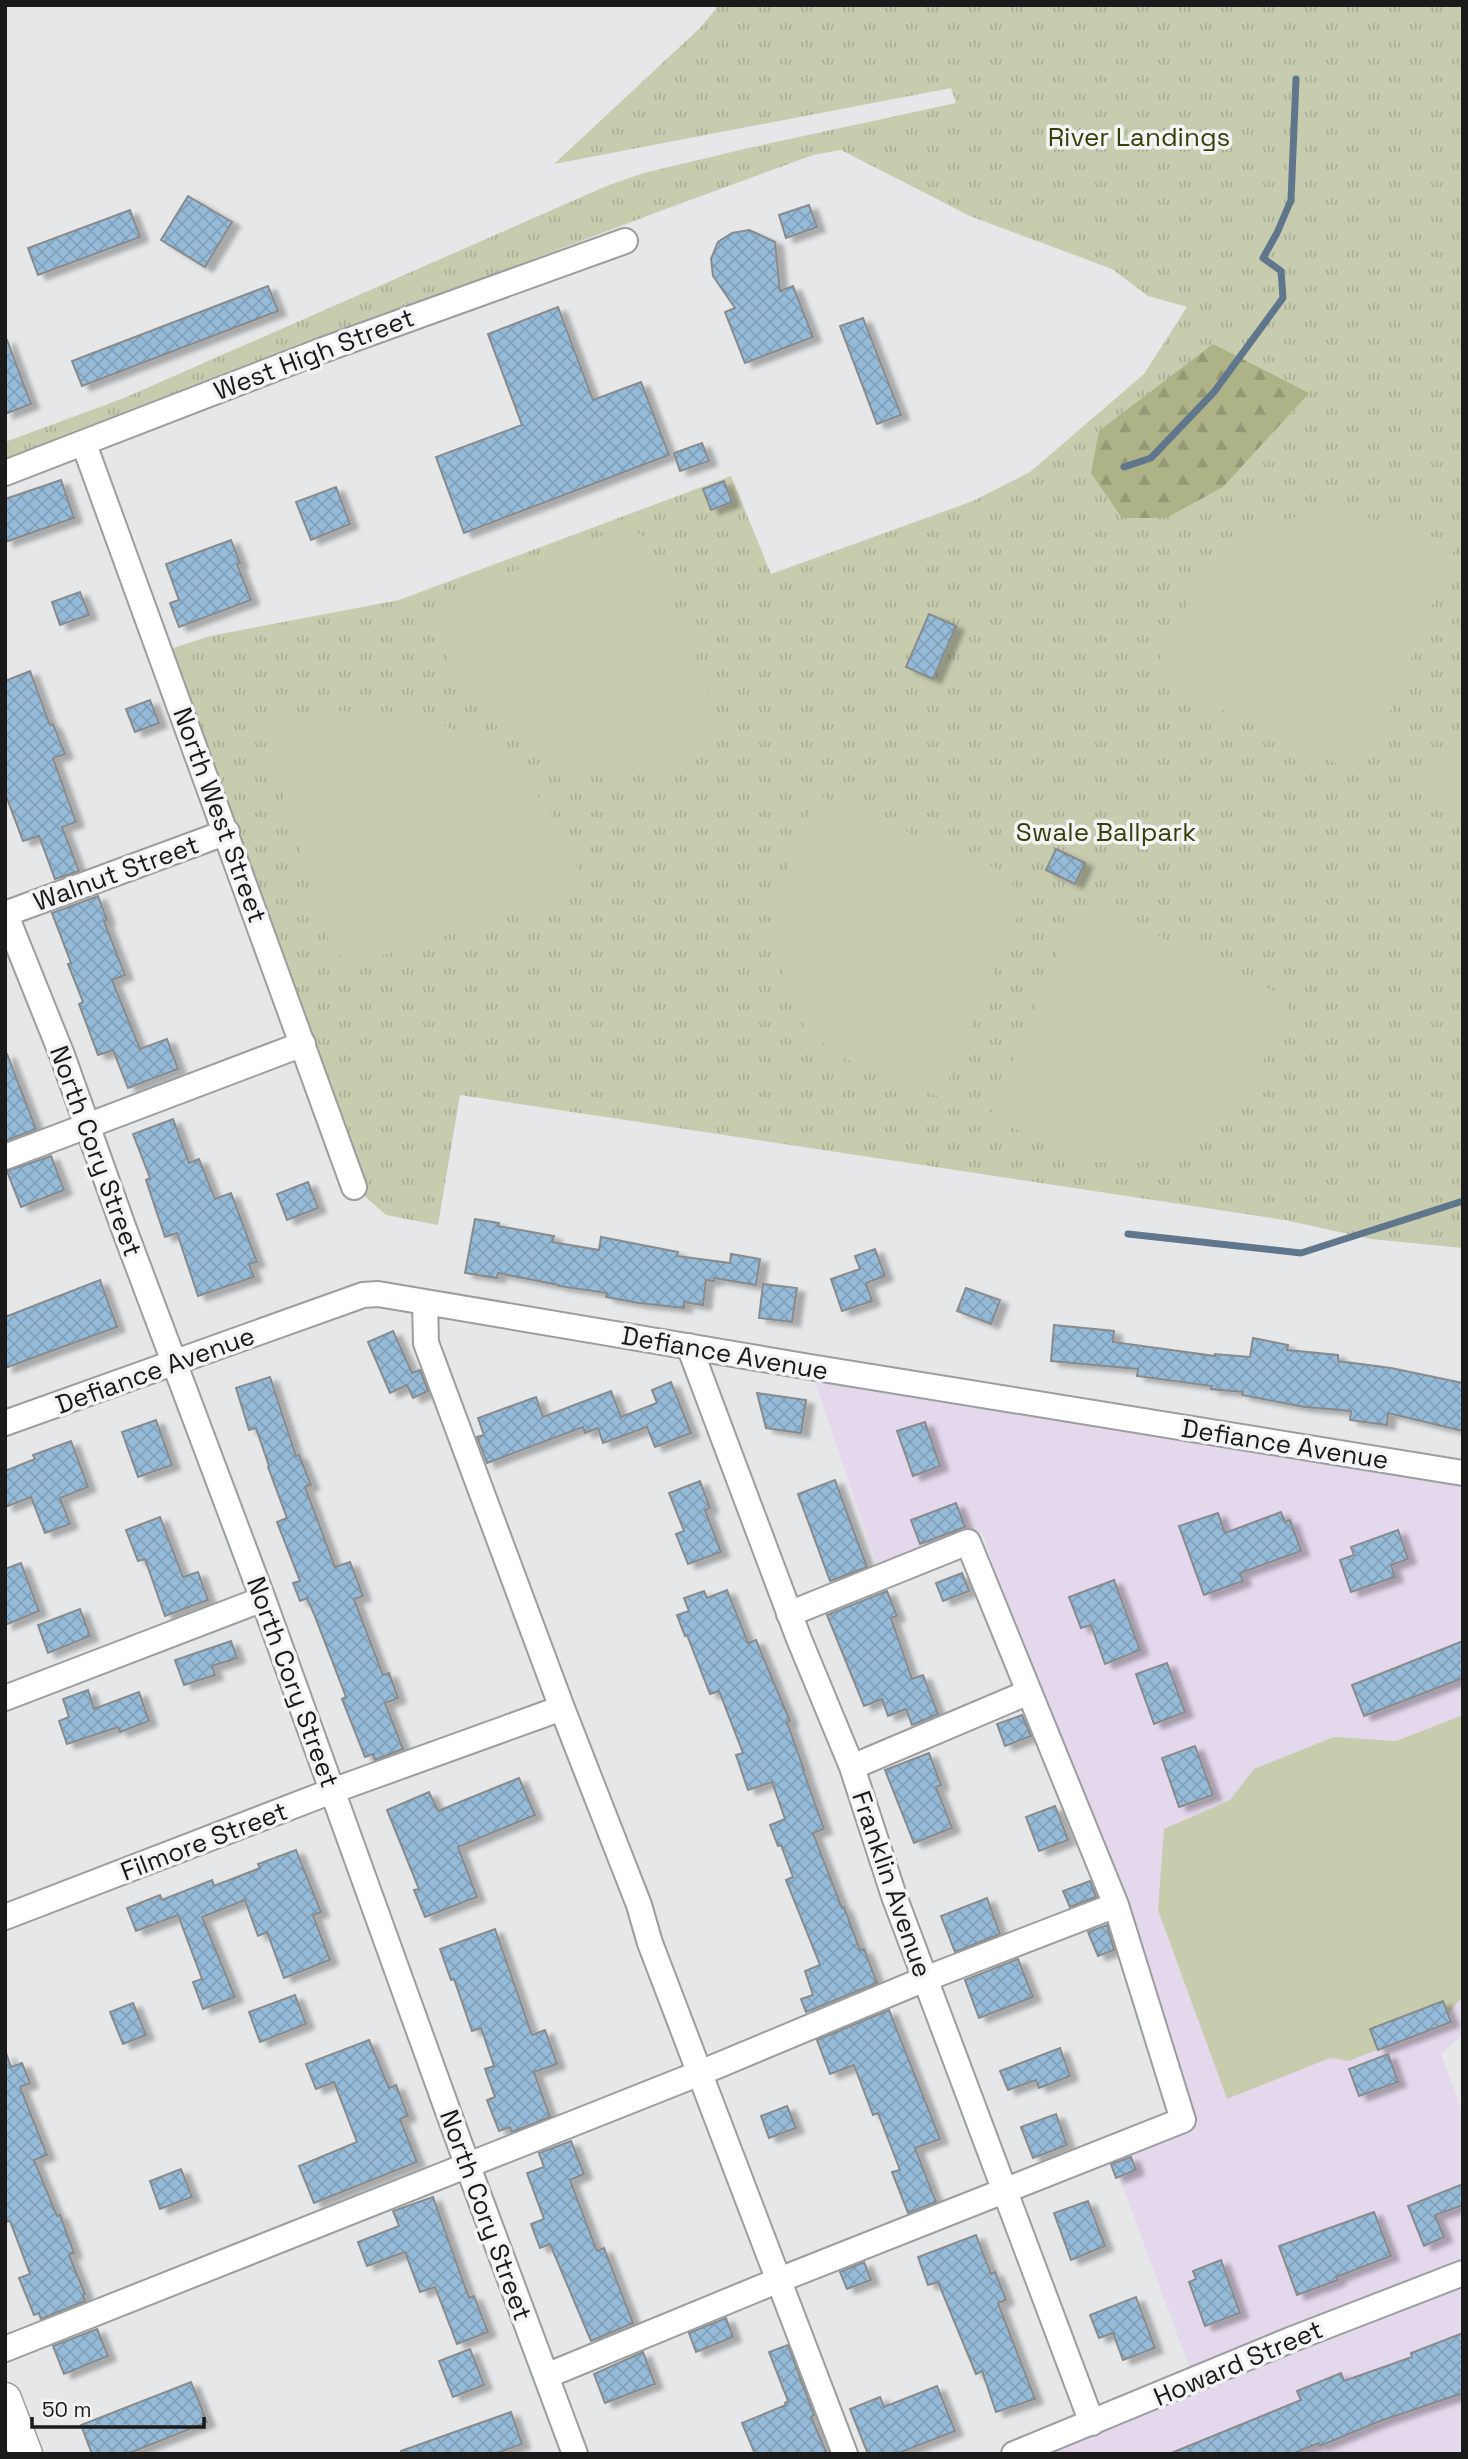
<svg xmlns="http://www.w3.org/2000/svg" width="1468" height="2459" font-family="'Space Grotesk',sans-serif">
	<style>
		.education { fill: #e4d8ec }
		.grass { fill: url(#grass-tufts) }
		.forest { fill: url(#forest-firs) }
		.pitch { fill: #c8ccae }
		.lines { fill: none; stroke-linecap: round; stroke-linejoin: round }
		.stream { stroke: #60768d; stroke-width: 7 }
		.building { fill: url(#building-cross-hatch); stroke: #898a8b; stroke-width: 2; filter: url(#shadow) }
		.minor-casing { stroke: #9b9d9e; stroke-width: 28 }
		.major-casing { stroke: #9b9d9e; stroke-width: 35 }
		.minor { stroke: #fff; stroke-width: 24 }
		.major { stroke: #fff; stroke-width: 32 }
		.labels { text-anchor: middle; dominant-baseline: central; stroke-width: 7; stroke-linejoin: round; paint-order: stroke }
		.park-label { font-size: 26px; fill: #3a3e08; stroke: #f3f4f5 }
		.street-label { font-size: 26px; fill: #1a1a1a; stroke: #f3f4f5 }
	</style>
	<defs>
		<pattern id="grass-tufts" width="24" height="20" patternUnits="userSpaceOnUse" patternTransform="scale(1.75)"><rect width="24" height="20" fill="#c8ccae"/><path d="M3 7l-1-3M5 7V3M7 7l1-3M15 17l-1-3M17 17v-4M19 17l1-3" fill="none" stroke="#abaf95"/></pattern>
		<pattern id="forest-firs" width="22" height="20" patternUnits="userSpaceOnUse" patternTransform="scale(1.75)"><rect width="22" height="20" fill="#adb287"/><path d="M5 1l3.5 6h-7zM16 11l3.5 6h-7z" fill="#949874"/></pattern>
		<pattern id="building-cross-hatch" width="8" height="8" patternUnits="userSpaceOnUse" patternTransform="scale(1.75)"><rect width="8" height="8" fill="#95bbd9"/><path d="M0 0l8 8M0 8l8-8" fill="none" stroke="#80a0ba"/></pattern>
		<filter id="shadow"><feDropShadow dx="8" dy="4.5" stdDeviation="2" flood-color="#0004"/></filter>
	</defs>
	<rect width="100%" height="100%" fill="#e6e7e8"/>
	<path class="education" d="M810 1368 1463 1474V2034L1441 2054 1463 2114V2454H1013L1194 2380 1109 2149 1183 2119 982 1532 878 1567Z"/>
	<path class="grass" d="M719 5H1463V1248L1371 1239 1285 1220 460 1095 438 1225 386 1215 354 1187 161 652 210 636 399 600 731 476 771 574 973 501 1030 472 1144 374 1187 307 1148 296 1112 269 970 216 841 150 813 155 663 210 5 459V442L124 398 609 185 644 173 744 149 956 103 951 88 554 164 701 27Z"/>
	<path class="forest" d="M1213 344 1309 393 1223 487 1166 518H1122L1091 473 1099 431Z"/>
	<path class="pitch" d="M1333 511 1405 526 1454 549 1373 756 1351 770 1153 678 1167 639 1216 561 1263 523Z
		M626 526 648 539 713 707 723 740C703 748 663 768 643 771 569 781 490 740 455 675 443 653 441 626 436 602Z
		M328 711 413 712 477 740 527 782 558 823 572 853 584 891 353 965 331 948 262 728Z
		M1463 722V820L1434 804 1424 780Z
		M816 794 1007 873 1022 906 941 1098 838 1056 803 1025 785 985 775 938 776 898Z
		M1099 908 1291 999 1245 1101 1225 1125 1184 1147 1139 1163 1093 1162 989 1118 1071 921Z
		M1463 1715V1996L1439 2025 1349 2061 1330 2058 1227 2099 1158 1910 1164 1829 1230 1800 1254 1769 1334 1737 1396 1741Z"/>
	<g class="lines">
		<path class="stream" d="M1124 467 1151 458 1214 392 1283 298 1281 271 1263 258 1277 233 1291 200 1296 79
			M1128 1234 1301 1253 1463 1201"/>
	</g>
	<path class="building" d="M188 196 232 222 205 267 161 240Z
		M809 205 817 227 786 238 779 215Z
		M130 210 140 237 38 275 28 248Z
		M749 230 775 242 780 291 793 286 813 337 745 363 725 312 735 308 713 276 711 259 718 242 732 233Z
		M268 286 278 311 82 386 72 361Z
		M558 307 593 400 641 382 669 455 464 533 436 457 522 425 488 334Z
		M863 318 901 415 877 424 840 326Z
		M5 340H7L31 404 5 414Z
		M702 443 709 461 680 471 674 453Z
		M61 480 74 518 5 542V499Z
		M724 481 732 502 711 510 703 489Z
		M336 487 350 524 311 540 296 502Z
		M231 540 240 563 237 564 251 600 179 627 170 603 179 600 166 564Z
		M80 592 89 615 60 625 52 602Z
		M929 614 956 626 933 679 906 667Z
		M30 671 50 725 53 724 65 754 53 758 76 822 62 827 79 871 55 879 39 836 23 841 5 793V681Z
		M150 700 159 723 135 732 126 709Z
		M1056 849 1085 863 1075 884 1046 870Z
		M98 896 107 920 104 921 125 975 112 980 140 1049 167 1039 178 1069 128 1088 113 1050 98 1055 79 1004 83 1002 68 964 71 963 52 913Z
		M5 1054H7L36 1129 5 1141Z
		M173 1119 189 1163 199 1159 215 1199 231 1193 257 1262 249 1264 254 1277 198 1296 177 1233 165 1237 146 1180 150 1178 133 1134Z
		M51 1156 64 1190 21 1207 7 1171Z
		M308 1182 318 1208 287 1220 277 1194Z
		M475 1219 499 1223 498 1226 554 1236 552 1242 599 1250 601 1237 678 1252 677 1256 730 1263 731 1254 760 1259 756 1285 714 1278V1281L706 1280 703 1305 684 1302V1308L639 1303 606 1297 607 1293 559 1286V1285L498 1273 497 1278 465 1273Z
		M875 1249 885 1276 866 1283 872 1301 842 1311 831 1279 860 1269 855 1256Z
		M100 1280 117 1327 5 1368V1317Z
		M763 1284 797 1288 792 1322 759 1318Z
		M966 1288 1000 1300 991 1324 957 1311Z
		M1054 1325 1114 1331 1113 1342 1215 1356V1354L1250 1357 1253 1338 1288 1345 1287 1350 1338 1355V1361L1391 1368 1463 1383V1431L1388 1413 1387 1425 1350 1420 1351 1411 1305 1407 1242 1395 1243 1392 1211 1389 1212 1386 1137 1376 1138 1369 1051 1361Z
		M393 1331 412 1373 420 1370 428 1391 413 1398 407 1385 390 1393 368 1342Z
		M270 1377 296 1456 299 1455 311 1485 305 1487 335 1567 350 1562 363 1596 354 1599 383 1675 389 1673 398 1698 385 1703 403 1749 375 1760 373 1754 365 1757 342 1699 346 1697 314 1614 307 1598 300 1601 293 1583 300 1581 277 1522 287 1518 268 1467 269 1466 256 1428 249 1430 236 1388Z
		M671 1382 691 1433 655 1447 647 1427 603 1443 598 1428 585 1433 583 1427 487 1463 477 1437 484 1435 478 1418 536 1397 543 1417 611 1391 621 1417 657 1403 652 1390Z
		M757 1393 806 1400 801 1433 766 1428Z
		M156 1420 172 1465 138 1477 122 1432Z
		M925 1422 940 1466 913 1476 897 1431Z
		M71 1441 88 1487 60 1498 70 1524 45 1533 31 1497 5 1507V1471L35 1459 33 1455Z
		M835 1480 867 1567 830 1581 798 1494Z
		M700 1481 710 1508 705 1510 721 1552 688 1564 676 1534 684 1531 669 1493Z
		M956 1503 965 1527 920 1544 911 1520Z
		M1281 1512 1285 1522 1290 1520 1301 1551 1240 1573 1243 1581 1204 1595 1179 1526 1218 1513 1225 1533Z
		M160 1517 183 1577 198 1572 208 1600 165 1616 145 1559 138 1561 126 1530Z
		M1398 1530 1408 1559 1391 1565 1395 1577 1351 1592 1340 1560 1354 1555 1351 1547Z
		M21 1563 39 1611 5 1625V1569Z
		M962 1573 969 1591 943 1601 936 1583Z
		M1114 1580 1140 1650 1105 1664 1091 1625 1081 1628 1069 1597Z
		M727 1590 748 1643 756 1640 790 1721 787 1722 804 1770H803L824 1829 813 1833 842 1908 844 1907 860 1950 864 1949 877 1983 806 2012 801 1999 813 1995 805 1971 820 1965 786 1880 793 1877 781 1845 778 1846 770 1825 785 1819 772 1782 748 1790 736 1755 743 1753 719 1691 710 1694 687 1635 685 1636 677 1615 689 1611 684 1598 704 1591 707 1598Z
		M887 1591 897 1616 891 1618 912 1679 923 1675 938 1714 912 1725 906 1709 888 1716 882 1699 864 1706 827 1615Z
		M80 1609 90 1636 48 1653 38 1625Z
		M231 1641 237 1658 212 1666 215 1675 184 1685 175 1660Z
		M1463 1641V1678L1364 1716 1352 1685Z
		M1167 1663 1185 1712 1154 1724 1136 1674Z
		M88 1690 94 1709 139 1692 149 1721 120 1732 118 1727 67 1744 59 1721 69 1717 63 1699Z
		M1022 1715 1031 1736 1005 1746 997 1724Z
		M1195 1746 1213 1795 1179 1807 1162 1758Z
		M929 1753 941 1785 936 1787 952 1828 914 1843 885 1770Z
		M519 1778 535 1815 458 1847 477 1897 425 1917 414 1890 419 1889 387 1810 429 1792 438 1811Z
		M1055 1806 1068 1840 1039 1851 1026 1817Z
		M296 1850 321 1912 313 1915 330 1960 284 1978 267 1932 258 1936 245 1900 202 1917 235 1997 203 2009 193 1982 202 1979 178 1915 136 1931 127 1908 160 1895 162 1900 212 1880 214 1886 260 1868 258 1864Z
		M1090 1881 1096 1897 1070 1907 1063 1891Z
		M987 1898 1000 1934 955 1952 941 1916Z
		M1107 1925 1114 1950 1098 1956 1088 1932Z
		M495 1929 532 2035 545 2030 557 2064 534 2072 550 2117 512 2132 510 2127 499 2131 487 2100 495 2097 485 2069 494 2066 481 2028 472 2031 454 1979 451 1980 440 1949Z
		M1018 1959 1033 1997 979 2018 965 1980Z
		M295 1995 306 2024 260 2042 249 2012Z
		M1443 2001 1451 2022 1378 2050 1370 2029Z
		M133 2003 146 2035 123 2044 110 2012Z
		M889 2010 940 2139 915 2148 936 2202 908 2213 892 2172 900 2170 878 2113 873 2115 854 2065 830 2074 817 2040Z
		M369 2040 389 2088 396 2085 408 2116 400 2119 417 2162 314 2203 299 2166 357 2142 334 2082 316 2089 306 2064Z
		M1060 2048 1070 2076 1039 2088 1036 2080 1008 2090 1000 2071Z
		M6 2053 11 2067 22 2063 30 2083 20 2087 47 2155 34 2160 57 2216 60 2215 74 2253 69 2255 85 2294 83 2295 85 2301 41 2319 39 2313 34 2315 19 2278 30 2274 10 2221 5 2222Z
		M1388 2054 1398 2082 1359 2096 1349 2069Z
		M787 2106 796 2128 769 2138 761 2116Z
		M1056 2114 1067 2145 1033 2158 1021 2127Z
		M571 2141 584 2174 570 2180 597 2251 604 2248 633 2323 591 2341 550 2244 540 2248 531 2224 544 2219 527 2173 544 2167 539 2153Z
		M1131 2157 1136 2170 1116 2178 1111 2164Z
		M181 2169 192 2197 160 2209 150 2181Z
		M1463 2184V2205L1435 2215 1444 2237 1424 2246 1408 2206Z
		M433 2197 469 2298 474 2296 488 2332 457 2344 435 2287 420 2292 405 2252 367 2266 358 2242 399 2226 393 2211Z
		M1088 2201 1105 2246 1071 2260 1054 2213Z
		M1374 2212 1391 2256 1336 2277 1338 2280 1297 2295 1279 2246Z
		M976 2235 991 2274 995 2272 1006 2300 998 2303 1035 2399 996 2412 982 2371 976 2374 938 2282 928 2285 918 2257Z
		M1221 2260 1240 2313 1205 2326 1189 2282 1196 2279 1193 2271Z
		M864 2262 871 2280 847 2289 840 2272Z
		M1136 2297 1155 2348 1123 2360 1113 2333 1099 2338 1090 2315Z
		M726 2318 733 2337 696 2352 689 2333Z
		M97 2329 108 2356 64 2374 53 2346Z
		M1463 2333V2393L1380 2421 1320 2446 1319 2443 1292 2454H1169L1301 2400 1297 2391 1341 2373 1344 2381 1412 2357 1411 2353Z
		M788 2345 814 2415 811 2417 827 2454H755L742 2423 786 2405 785 2403 788 2401 769 2352Z
		M470 2349 484 2385 453 2397 439 2361Z
		M643 2352 655 2384 605 2403 594 2374Z
		M191 2382 207 2422 127 2454H92L81 2425Z
		M937 2386 955 2431 896 2454H868L850 2409 880 2397 884 2407Z
		M511 2412 522 2444 494 2454H401V2451Z"/>
	<g class="lines">
		<defs>
			<path id="minor" d="M84 444 354 1187
				M5 473 323 350 625 241
				M5 913 62 1055 124 1229 263 1599 467 2164 575 2454
				M5 914 227 832
				M5 1157 303 1044
				M425 1302 426 1343 562 1708 639 1905 650 1943 845 2454
				M689 1346 799 1639 852 1767 894 1896 1092 2423
				M5 1423 363 1295 378 1294 810 1367 1463 1473
				M5 1698 263 1599
				M852 1767 1029 1692
				M5 1917 332 1791 562 1708
				M5 2349 700 2073 925 1979 1116 1905
				M546 2376 779 2280 1183 2120 1116 1905 968 1542 789 1614
				M1014 2454 1290 2340 1463 2273"/>
			<path id="major" d="M5 2399 26 2454"/>
		</defs>
		<use href="#minor" class="minor-casing"/>
		<use href="#major" class="major-casing"/>
		<use href="#minor" class="minor"/>
		<use href="#major" class="major"/>
	</g>
	<g class="labels">
		<g class="park-label">
			<text x="1139" y="137">River Landings</text>
			<text x="1106" y="832">Swale Ballpark</text>
		</g>
		<g class="street-label">
			<text transform="translate(314 354) rotate(-21)">West High Street</text>
			<text transform="translate(220 815) rotate(70)">North West Street</text>
			<text transform="translate(116 873) rotate(-20)">Walnut Street</text>
			<text transform="translate(96 1151) rotate(70)">North Cory Street</text>
			<text transform="translate(725 1353) rotate(10)">Defiance Avenue</text>
			<text transform="translate(155 1370) rotate(-20)">Defiance Avenue</text>
			<text transform="translate(1285 1444) rotate(9)">Defiance Avenue</text>
			<text transform="translate(293 1682) rotate(70)">North Cory Street</text>
			<text transform="translate(204 1841) rotate(-21)">Filmore Street</text>
			<text transform="translate(892 1884) rotate(71)">Franklin Avenue</text>
			<text transform="translate(486 2215) rotate(70)">North Cory Street</text>
			<text transform="translate(1238 2363) rotate(-23)">Howard Street</text>
		</g>
	</g>
	<rect width="1468" height="2459" fill="none" stroke="#1a1a1a" stroke-width="14"/>
	<path d="M32 2417v10h172v-10" fill="none" stroke="#1a1a1a" stroke-width="3.5"/>
	<text x="42" y="2417" font-size="21" fill="#1a1a1a" stroke="#f3f4f5" stroke-width="5" paint-order="stroke">50 m</text>
</svg>
